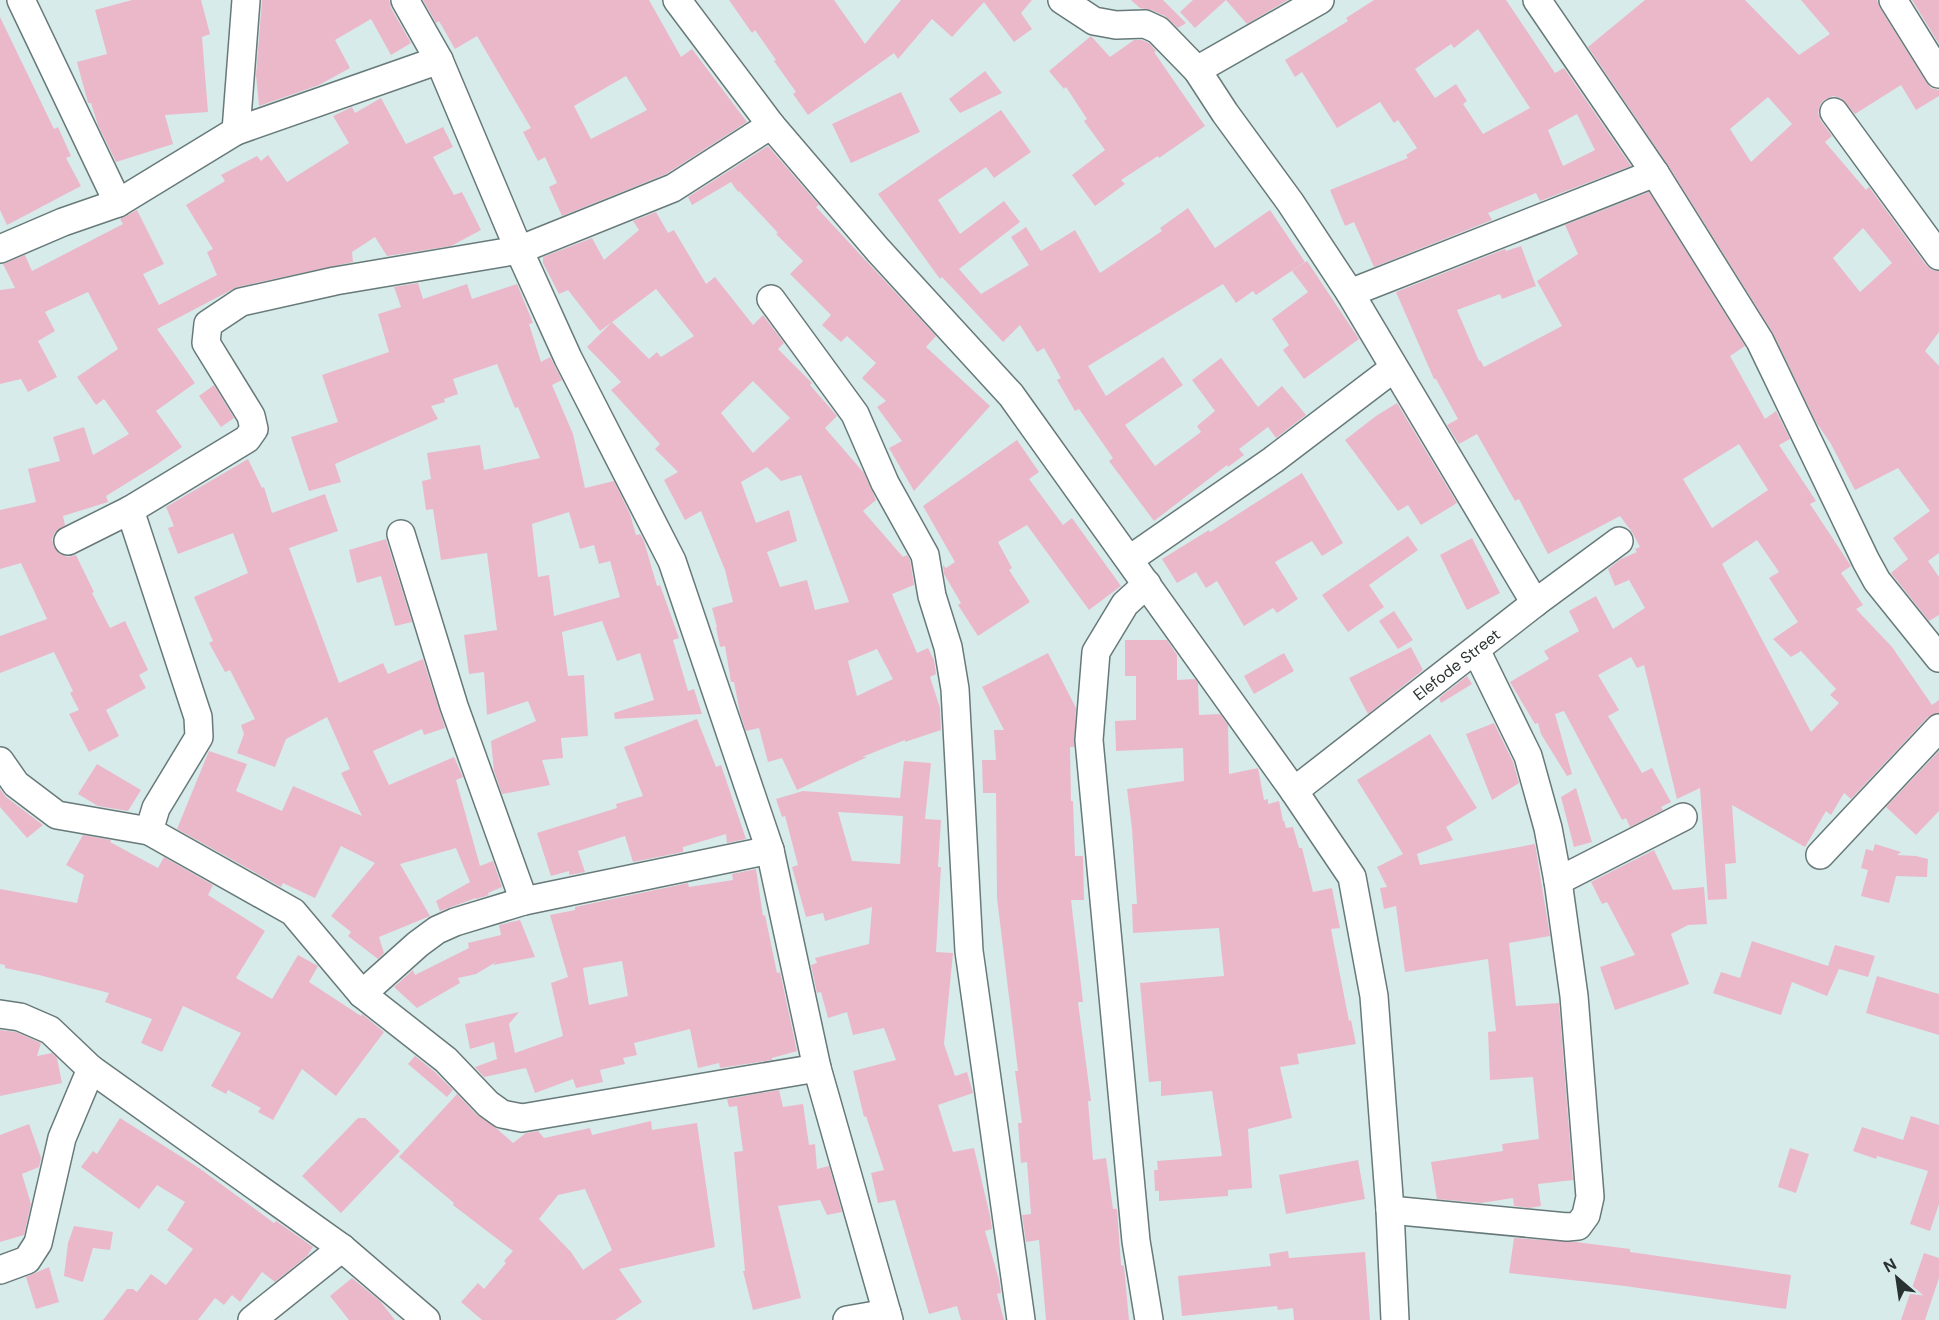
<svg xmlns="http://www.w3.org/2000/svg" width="1939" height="1320" font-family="'DM Sans',sans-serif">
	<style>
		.building { fill: #ebb8ca; fill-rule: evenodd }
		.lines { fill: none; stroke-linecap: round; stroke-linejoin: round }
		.minor-casing { stroke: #677979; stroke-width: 30 }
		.minor { stroke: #fff; stroke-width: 27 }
		.labels { text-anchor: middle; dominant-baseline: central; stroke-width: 4.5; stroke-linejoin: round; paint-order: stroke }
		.street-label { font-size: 16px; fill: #293131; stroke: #d7ebeb }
	</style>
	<rect width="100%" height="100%" fill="#d7ebeb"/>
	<path class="building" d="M132 0H201L210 34 202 37 208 112 165 115 173 144 116 162 98 125 91 103H88L77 62 107 54 95 10Z
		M262 0H389L391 8 411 43 391 55 371 19 335 40 350 68 319 85 259 106 256 75Z
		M423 0H649L681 57 692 49 747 122 666 174 562 216 549 187 557 183 545 157 538 161 523 132 531 128 477 36 455 49 439 21 436 23ZM626 76 647 110 591 139 574 106Z
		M729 0H834L865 44 901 0H1032L1021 13 1032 29 1014 42 984 2 952 37 932 19 898 59 894 53 808 115 793 94 796 92 774 61 776 60 755 30 752 33Z
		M1131 0H1163L1186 23 1178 28 1165 16 1151 10 1140 8Z
		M1193 0H1288L1247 24 1226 0 1195 28 1180 12Z
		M1374 0H1506L1555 73 1564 68 1631 166 1540 201 1536 193 1488 213 1492 220 1374 267 1354 222 1345 226 1330 190 1408 158 1406 155 1417 148 1398 120 1394 123 1380 102 1337 128 1302 72 1295 77 1285 60 1348 21 1346 18ZM1478 29 1530 108 1483 134 1463 104 1467 101 1456 84 1435 98 1415 69 1451 44 1454 48ZM1577 114 1595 150 1563 166 1548 130Z
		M1645 0H1745L1799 55 1830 34 1801 0H1877L1880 8 1926 82 1931 88 1939 90V96L1916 110 1901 85 1855 114 1841 98 1833 96 1824 100 1820 105 1818 113 1821 121 1832 136 1825 142 1866 190 1869 187 1926 265 1932 270 1939 271V332L1925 351 1939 366V553L1928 561 1939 577V615L1929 621 1891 573 1908 559 1893 538 1930 511 1898 468 1855 490 1831 444 1816 422 1773 333 1668 165 1588 47ZM1768 97 1792 124 1751 162 1730 129ZM1863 228 1892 263 1860 292 1833 258Z
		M1912 0H1939V44Z
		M0 17 54 129 58 127 71 156 66 158 81 186 7 225 0 210Z
		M1091 36 1110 57 1134 40H1142L1149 43 1156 51 1154 52 1205 126 1159 158 1158 156 1121 180 1125 184 1095 206 1072 175 1105 150 1084 121 1087 119 1066 87 1064 89 1049 71Z
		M985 71 1002 93 960 113 949 99Z
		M901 92 920 132 851 163 832 124Z
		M381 98 406 144 443 127 453 147 433 157 454 195 462 192 481 230 451 246 387 256 375 237 352 252 353 262 237 287 157 329 195 383 156 411 182 447 156 465 106 496 108 502 63 516 65 525 55 532 52 539 54 547 60 554 68 557 76 555 94 592 92 593 110 628 125 621 148 670 139 675 146 688 106 710 119 736 89 752 69 714 79 710 70 693 73 691 54 652 0 673V636L47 619 21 563 0 569V510L36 502 28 469 60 461 53 437 84 427 93 455 129 434 104 399 96 405 77 377 118 349 88 292 45 312 55 331 38 341 57 377 28 392 21 379 0 384V290L15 288 3 264 25 255 32 271 123 224 120 219 137 210 164 264 143 274 159 305 217 275 207 252 213 249 186 205 225 181 221 175 257 156 261 161 268 155 287 182 349 143 333 116 352 107 355 113Z
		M1001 110 1031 152 994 178 986 167 938 200 960 234 1004 201 1020 222 959 269 981 294 1029 265 1011 237 1026 227 1041 251 1075 230 1100 273 1162 231 1160 228 1188 208 1215 248 1270 210 1305 262 1256 295 1253 291 1236 303 1223 284 1088 366 1106 396 1163 357 1183 385 1125 425 1155 466 1201 432 1197 426 1215 411 1192 380 1221 358 1258 407 1282 386 1306 415 1276 438 1268 427 1239 449 1244 455 1228 467 1227 465 1154 521 1109 461 1113 458 1079 409 1075 411 1057 380 1061 378 1044 348 1037 352 1020 325 1003 342 942 277 940 279 878 194Z
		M768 146 819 205 816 207 936 336 926 347 990 406 914 491 889 448 902 441 877 407 886 401 862 378 876 363 847 336 841 342 822 325 831 315 790 274 803 261 776 234 778 233 739 191 738 192 731 182 692 205 688 197Z
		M1649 192 1745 346 1730 356 1765 419 1776 411 1790 439 1779 445 1816 501 1810 504 1851 566 1841 573 1863 605 1856 609 1892 647 1932 705 1939 700V713L1928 717 1851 799 1844 793 1831 815 1826 811 1805 847 1732 805 1736 863 1725 864 1727 899 1708 900 1700 788 1677 799 1644 665 1637 668 1631 657 1598 675 1619 710 1608 716 1642 773 1652 768 1671 802 1661 807 1663 810 1630 827 1626 818 1622 820 1564 711 1555 714 1572 774 1567 776 1541 734 1538 723 1535 724 1510 682 1549 659 1544 651 1579 631 1569 611 1596 596 1613 629 1645 608 1629 580 1615 586 1608 569 1621 559 1637 552 1635 549 1640 547 1632 532 1620 516 1548 554 1519 499 1515 501 1477 434 1459 444 1447 425 1458 419 1436 379H1434L1396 292 1505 249 1506 251 1521 246 1536 286 1502 299 1500 294 1457 310 1479 361 1480 360 1484 367 1562 326 1537 281 1578 254 1565 225ZM1739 444 1768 490 1712 528 1683 479ZM1757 540 1779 572 1769 578 1798 622 1773 639 1791 657 1801 651 1836 689 1830 695 1839 703 1811 732 1722 564Z
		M656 212 668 233 674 230 706 284 715 277 753 325 763 315 784 343 778 349 812 383 810 385 837 416 825 428 864 473 876 500 863 511 903 557 907 555 910 560 914 585 892 594 917 653 928 648 934 660 936 674 930 677 940 708 941 730 905 742V740L862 757H867L797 790 782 758 768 762 759 728 746 731 740 713 734 682H731L725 646 720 647 716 627H717L712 608 733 602 725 570 701 511 685 520 664 480 678 472 655 449 660 444 611 390 621 382 587 347 612 322 649 359 657 352 661 357 694 336 656 289 600 331 568 290 559 294 543 263V257L592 238 604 260 639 230 633 221ZM753 381 790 418 753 453 721 413ZM767 467 781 481 801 475 849 602 815 610 807 580 780 587 767 552 797 541 789 510 756 523 741 482ZM877 649 893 679 857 696 848 661Z
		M1307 261 1359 339 1304 379 1283 350 1289 345 1272 319 1308 292 1292 271Z
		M418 283 423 299 467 284 472 299 517 284 533 323 529 324 541 362 550 357 562 380 552 385 573 434 585 488 614 481 630 514 636 535 640 534 644 541 657 586 660 585 679 638 673 640 688 691 694 689 702 714 615 719 614 713 654 700 640 653 617 661 602 621 562 632 568 676 584 675 588 736 561 738 563 758 542 760 550 785 502 794 494 771 491 741 536 721 528 701 487 715 484 672 469 674 464 635 497 630 487 553 441 560 433 509 426 510 422 481 431 479 427 453 480 445 484 470 540 458 518 407 515 408 497 364 453 379 458 394 444 399 445 402 431 406 438 419 335 464 341 482 309 491 291 437 338 422 322 375 389 352 378 314 401 307 394 287ZM569 512 580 549 594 545 599 564 610 561 620 597 554 616 549 575 538 577 532 524Z
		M214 385 234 418 221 427 199 396Z
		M1397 403 1457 503 1421 525 1408 505 1398 511 1345 440 1376 416Z
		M1017 440 1039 472 1029 479 1063 525 1072 518 1121 586 1089 610 1027 525 998 542 1012 568 1009 570 1030 602 978 636 958 605 961 603 944 574 943 565 946 568 955 562 923 506Z
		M248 459 262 488 264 487 272 513 325 494 338 531 289 548 339 683 383 663 388 674 423 659 445 728 424 735 422 729 373 751 389 785 454 757 463 777 456 780 480 866 493 861 502 887 488 893 489 895 476 899V898L440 911 436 901 470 882 456 848 400 864 430 916 379 937 384 953 378 959 348 936 351 932 331 916 375 863 341 846 315 898 283 883 281 887 177 829 209 751 247 764 236 791 282 811 293 786 362 816 341 773 350 769 327 717 286 739 275 767 237 753 244 734 241 725 255 719 230 670 225 672 209 643 213 641 194 597 248 573 233 533 178 554 168 528 174 526 166 507Z
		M1302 473 1343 543 1322 556 1312 541 1275 562 1298 599 1277 613 1273 608 1244 626 1217 581 1206 588 1196 572 1177 583 1162 559 1209 530 1210 532Z
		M1408 536 1418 550 1369 585 1384 607 1348 632 1322 595Z
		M1472 538 1500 593 1467 610 1440 555Z
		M386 539 412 622 395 626 381 576 357 583 349 550Z
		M1394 611 1413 640 1398 649 1379 621Z
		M1125 640H1167L1177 655V680L1195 679 1198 683 1199 715 1220 714 1228 725 1229 774 1258 768 1264 800 1268 799V804L1279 801 1283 821H1284L1286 828 1293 827 1299 848H1302L1313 892 1332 888 1340 928 1331 929 1349 1021 1351 1020 1356 1044 1297 1054 1299 1064 1280 1067 1292 1118 1248 1129 1252 1188 1228 1190V1196L1159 1201V1191H1155L1154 1170H1158L1157 1161 1222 1156 1212 1091 1161 1096V1081L1149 1082 1140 983 1224 976 1219 928 1133 933 1132 904H1137L1132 829 1127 789 1184 781 1183 748 1116 751 1115 721 1136 720V676H1125Z
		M1411 647 1423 670 1368 714 1349 678Z
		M1048 653 1076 708 1074 747H1070L1071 801H1073L1075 856H1083L1084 900H1071L1083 1002H1078L1091 1101H1088L1093 1160 1106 1158 1113 1209H1117L1121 1265 1124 1266 1129 1320H1046L1039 1240 1026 1242 1022 1215 1031 1214 1027 1162 1021 1163 1018 1123H1022L1015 1071H1018L997 898 996 793H983L982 760H996L994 730H1004L982 687Z
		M1284 653 1294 671 1254 694 1244 676Z
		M1467 676 1472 684 1441 703 1439 698Z
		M697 719 716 767 721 765 746 839 727 843 726 834 683 847V852L633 862 625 836 578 851 585 872 569 875V871L551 876 537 833 617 808 616 804 643 796 624 747Z
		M1494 723 1513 762 1519 783 1492 800 1466 734Z
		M1430 734 1477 808 1446 827 1453 840 1417 854 1420 865 1535 844 1550 936 1509 943 1516 1006 1559 1003 1573 1180 1538 1184 1541 1206 1529 1208 1514 1206 1513 1198 1481 1203 1437 1199 1431 1162 1503 1151 1502 1144 1539 1139 1533 1077 1490 1080 1488 1032 1496 1031 1488 959 1405 972 1396 906 1384 909 1380 888 1387 887 1377 867 1403 854 1357 780Z
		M1939 751V811L1916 835 1886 807Z
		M904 761 931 763 925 819 941 820 938 867H941L936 952 953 953 944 1044 955 1076 967 1072 973 1093 938 1105 953 1152 974 1148 990 1216 992 1229 985 1231 999 1280 1001 1293 997 1294 1004 1320H961L957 1306 929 1314 895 1200 878 1203 871 1173 884 1170 866 1116 864 1117 853 1071 896 1060 884 1028 853 1035 847 1012 828 1018 821 992 817 993 811 965 817 963 815 958 869 944 872 907 825 921 823 913 806 917 792 867 798 865 785 816 782 817 776 799 803 791 900 798ZM838 812 903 816 900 864 852 861Z
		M97 764 141 790 128 811 98 806 78 794Z
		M1576 788 1592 842 1574 847 1561 797Z
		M0 789 6 797 43 825 27 838 0 807Z
		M83 835 111 840 110 842 158 868 164 857 213 885 208 895 265 931 236 978 272 999 298 955 318 966 309 982 361 1016 362 1014 384 1032 336 1096 302 1069 273 1120 258 1112 261 1108 228 1090 226 1094 211 1086 241 1033 183 1006 162 1052 141 1043 152 1019 105 1002 109 993 39 975 5 968V965L0 964V889L77 903 84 875 66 865Z
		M1875 844 1901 852 1897 855 1916 856 1928 859 1927 877 1896 876 1889 903 1861 896 1868 870 1861 868 1866 849 1873 851Z
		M1654 850 1673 890 1704 887 1707 924 1688 925 1671 934 1689 984 1615 1010 1600 967 1635 955 1607 902 1602 904 1591 882Z
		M756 869 763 916 765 915 777 973 780 972 797 1051 772 1058V1060L720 1068 719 1063 698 1068 690 1029 634 1043 637 1055 623 1058 625 1064 600 1070 603 1082 576 1088 573 1079 535 1093 526 1068 484 1077 475 1067 497 1059 494 1042 470 1049 465 1024 519 1012 509 1024 515 1053 563 1036 551 983 568 977 550 915 575 910V907L688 883 689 887 733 880 732 874ZM622 961 628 996 589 1005 583 968Z
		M520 920 535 957 493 965 496 962 476 974 458 978 460 983 417 1008 394 987 413 970 415 975 469 948 468 943 501 935 499 925Z
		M1752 941 1828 966 1835 945 1875 956 1868 977 1832 967 1839 969 1827 996 1792 982 1781 1015 1713 993 1721 972 1740 978Z
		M1877 976 1939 994V1035L1866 1013Z
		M0 1030 16 1032 41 1043 37 1056 52 1053 57 1058 62 1083 0 1096Z
		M415 1056 435 1072 453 1090 447 1097 408 1064Z
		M779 1090 783 1107 803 1104 809 1145 815 1144 817 1169 829 1166 842 1212 827 1215 820 1200 778 1206 801 1298 753 1310 743 1271H745L734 1152 743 1151 737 1106 729 1107 727 1099Z
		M457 1094 477 1115 496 1128 513 1143 526 1133 538 1131 544 1138 590 1128 592 1135 651 1121 652 1130 697 1123 715 1247 619 1269 642 1302 615 1320H482L461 1302 478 1283 484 1289 506 1263 504 1261 513 1251 453 1205 454 1203 399 1157ZM585 1189 612 1250 583 1270 571 1252 539 1219 558 1195Z
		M1911 1116 1939 1125V1204L1930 1231 1910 1224 1928 1171 1877 1156 1876 1159 1853 1151 1862 1127 1903 1140Z
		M120 1118 199 1168 274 1223 276 1221 313 1247 307 1256 275 1282 262 1272 240 1302 232 1295 224 1305 215 1298 198 1320H103L127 1289H133L137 1292 151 1274 166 1285 193 1249 167 1230 185 1202 157 1185 139 1209 81 1167 93 1151 97 1154Z
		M358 1118H365L400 1151 341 1213 302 1176Z
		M29 1124 41 1158 39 1167 22 1174 31 1204 24 1235 0 1242V1135Z
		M1790 1148 1809 1154 1796 1193 1778 1187Z
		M1358 1160 1365 1199 1286 1214 1279 1175Z
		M74 1226 113 1232 110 1250 93 1248 83 1282 64 1276 68 1243Z
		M1514 1238 1576 1242 1630 1249V1252L1791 1275 1786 1309 1625 1286 1509 1273Z
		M1288 1251 1289 1258 1365 1252 1370 1320H1294L1293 1308 1278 1310 1277 1306 1182 1316 1178 1276 1271 1266 1269 1254Z
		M1924 1253 1939 1258V1278L1925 1320H1901Z
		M49 1267 59 1302 36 1309 26 1277Z
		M352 1278 380 1301 395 1320H349L330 1296Z"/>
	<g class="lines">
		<defs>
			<g id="minor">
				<path d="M21 0 118 203"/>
				<path d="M405 0 439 60 519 250 568 358 672 561 770 850 817 1068 889 1320"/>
				<path d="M677 0 771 125 878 250 1011 395 1294 791 1352 877 1374 996 1390 1210 1395 1320"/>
				<path d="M1062 0 1094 21 1116 25 1145 24 1158 30 1197 70 1225 113 1290 202 1350 293 1535 603"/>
				<path d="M1537 0 1655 173 1760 341 1866 561 1877 581 1939 658"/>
				<path d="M1893 0 1939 74"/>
				<path d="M1197 70 1320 0"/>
				<path d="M1834 112 1939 256"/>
				<path d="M236 131 246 0"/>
				<path d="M0 249 63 222 118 203 236 131 439 60"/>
				<path d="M1350 293 1655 173"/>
				<path d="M771 299 855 414 885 483 925 555 932 596 948 647 955 689 969 951 1021 1320"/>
				<path d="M130 510 198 717 199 737 156 808 149 831"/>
				<path d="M401 534 454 706 524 901"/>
				<path d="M68 541 130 510 247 439 254 429 251 416 206 343 208 324 241 302 335 281 519 250 673 188 771 125"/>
				<path d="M1130 559 1273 460 1394 368"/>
				<path d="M1147 584 1125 604 1096 652 1089 740 1136 1241 1149 1320"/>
				<path d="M0 761 16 784 57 815 149 831 293 912 362 994 446 1060 488 1104 502 1114 522 1118 817 1068"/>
				<path id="s1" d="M1294 791 1535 603 1619 541"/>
				<path d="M1820 855 1939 728"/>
				<path d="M1558 881 1683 817"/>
				<path d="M362 994 418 944 437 930 455 922 524 901 770 850"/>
				<path d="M0 1014 20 1017 50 1030 91 1069 342 1248 426 1320"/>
				<path d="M1390 1210 1567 1227 1578 1226 1586 1215 1590 1197 1574 996 1558 881 1548 828 1528 756 1476 650"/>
				<path d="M0 1270 27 1260 38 1243 62 1138 91 1069"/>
				<path d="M252 1320 342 1248"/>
				<path d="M847 1320 887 1313"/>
			</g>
		</defs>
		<use href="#minor" class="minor-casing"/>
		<use href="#minor" class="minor"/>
	</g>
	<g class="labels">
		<g class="street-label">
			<text stroke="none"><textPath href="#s1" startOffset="206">Elefode Street</textPath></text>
		</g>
	</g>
	<g transform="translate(1897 1278) rotate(331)" stroke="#d7ebeb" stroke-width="4.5" paint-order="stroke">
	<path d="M0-4.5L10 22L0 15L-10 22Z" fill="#293131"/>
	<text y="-9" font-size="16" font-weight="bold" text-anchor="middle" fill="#293131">N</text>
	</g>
</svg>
